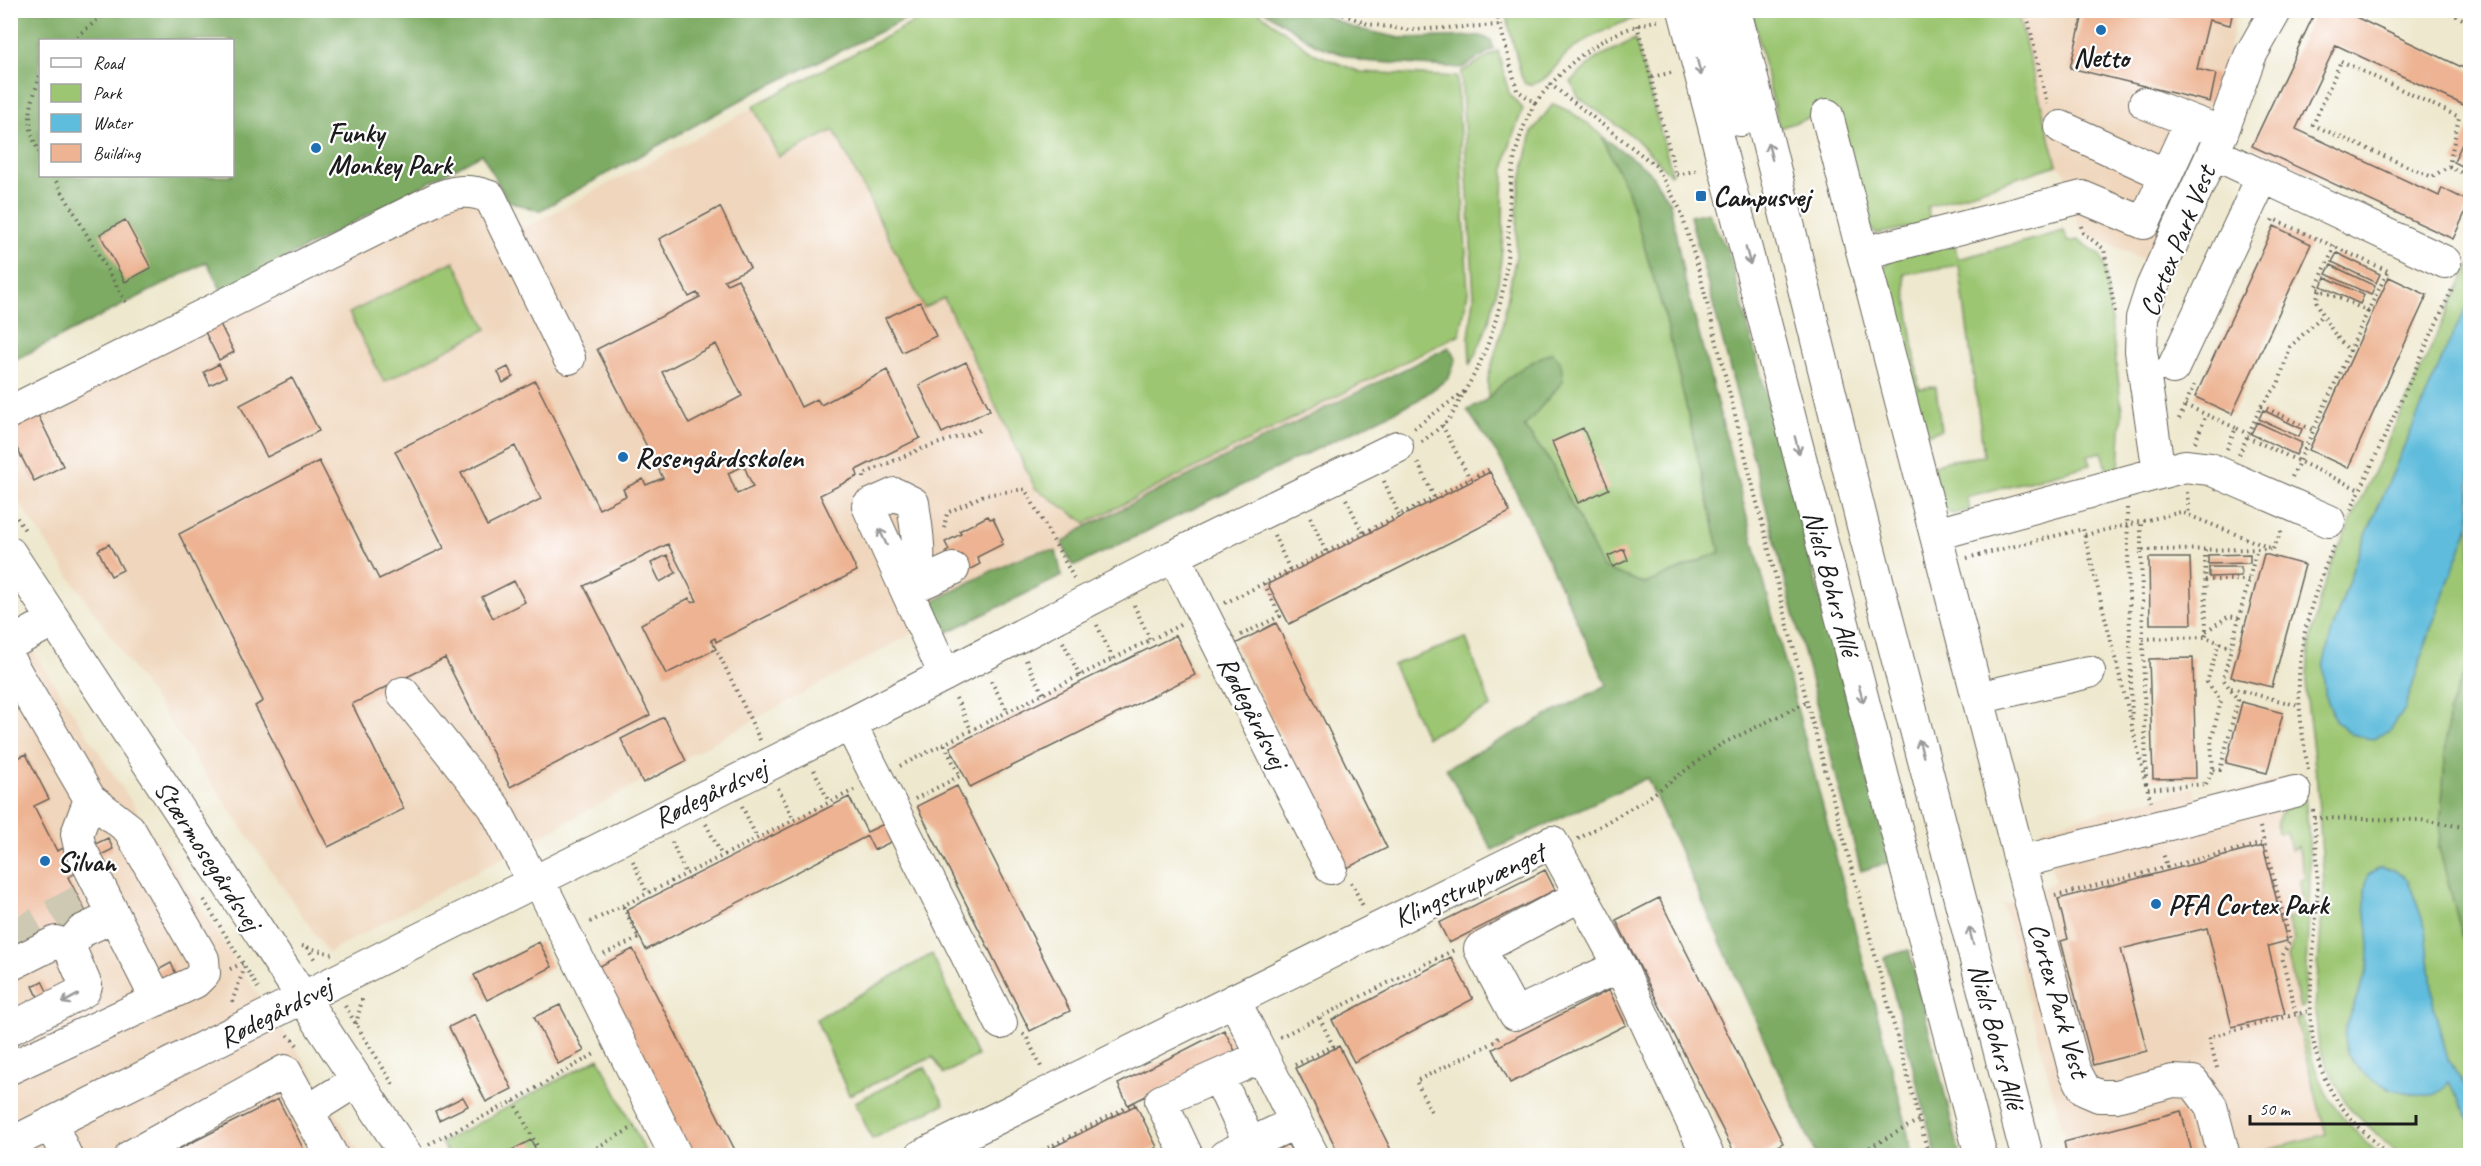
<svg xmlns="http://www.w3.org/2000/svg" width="2481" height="1166" font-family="Caveat,sans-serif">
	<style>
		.built { fill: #efd6bc }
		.green { fill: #9cc672; stroke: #5c7147; stroke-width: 1.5 }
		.forest { fill: #7dab64; stroke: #4c6440; stroke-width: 1.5; fill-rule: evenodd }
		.water { fill: #5ebcdc; stroke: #3d6c7c; stroke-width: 1.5 }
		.building { fill: #edb392; fill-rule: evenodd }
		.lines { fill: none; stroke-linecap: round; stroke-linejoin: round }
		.minor-tunnel { stroke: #cec9b3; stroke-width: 32; stroke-dasharray: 32 16; stroke-linecap: butt }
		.minor-casing { stroke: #66635a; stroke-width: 34 }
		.path { stroke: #66635a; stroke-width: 4; stroke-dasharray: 1.5 4.5; stroke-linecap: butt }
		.minor { stroke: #fff; stroke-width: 32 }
		.oneway { stroke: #999 }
		.poi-dot { fill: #1f6fb2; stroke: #fff; stroke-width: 2 }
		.labels { text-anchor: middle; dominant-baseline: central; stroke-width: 4.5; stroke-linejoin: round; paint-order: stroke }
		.poi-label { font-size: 28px; font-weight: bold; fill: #1c1c1c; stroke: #fff; text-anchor: start }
		.street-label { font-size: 28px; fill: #1c1c1c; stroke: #fff }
	</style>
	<rect width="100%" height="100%" fill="#fff"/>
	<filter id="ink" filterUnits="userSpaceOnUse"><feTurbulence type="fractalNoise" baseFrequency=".0167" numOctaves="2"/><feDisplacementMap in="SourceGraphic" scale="12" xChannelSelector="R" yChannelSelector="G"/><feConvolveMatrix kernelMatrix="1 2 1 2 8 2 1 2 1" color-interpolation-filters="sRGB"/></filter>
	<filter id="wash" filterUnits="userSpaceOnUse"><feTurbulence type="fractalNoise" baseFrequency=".008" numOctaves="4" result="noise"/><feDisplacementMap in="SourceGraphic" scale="24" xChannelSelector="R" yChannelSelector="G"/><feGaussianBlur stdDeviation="1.35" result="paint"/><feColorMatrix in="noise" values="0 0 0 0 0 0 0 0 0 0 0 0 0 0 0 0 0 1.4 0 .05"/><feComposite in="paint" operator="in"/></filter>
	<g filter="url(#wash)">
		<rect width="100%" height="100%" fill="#eee8ce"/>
		<path class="built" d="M938 11H1257L1315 54 1360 72 1457 77 1468 292 1460 334 328 953 11 491 10 424 485 181 524 228Z
			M2017 11H2237L2216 116 2147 261 2080 231 2065 172 2057 165Z
			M10 616 236 962 302 1058 361 1155H75L65 1139 31 1155H11Z
			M2300 772 2303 787 2287 832 2291 849 2298 846 2305 879 2299 881 2307 914 2288 957 2300 1008 2296 1020 2326 1134 2244 1155H2069L2003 904 2019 900 2055 881 2041 828 2194 787 2198 803Z"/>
		<path class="green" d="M937 10 1257 11 1315 54 1360 72 1457 77 1468 292 1460 334 1086 523 1035 488 944 298 924 308 834 130 779 157 753 106Z
			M1505 11V10L1657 11C1625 21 1594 32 1568 53 1553 66 1547 86 1525 84L1521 75Z
			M1752 11H2017L2057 165 1927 207 1931 223 1877 234 1872 230 1815 116 1779 128Z
			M1635 39 1672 173 1670 174 1635 138 1578 97 1571 81 1597 58Z
			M1498 51 1509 93 1523 109C1516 127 1508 146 1505 166 1502 186 1504 206 1503 226 1502 273 1494 323 1470 364L1469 338 1474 297 1461 72Z
			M1553 104 1571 112 1601 134 1628 192 1666 320 1720 552 1645 584 1603 568 1551 463 1524 426 1563 381 1503 383 1488 401V378L1500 336 1516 255 1518 194 1532 132Z
			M2064 231 2068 242 2078 240 2101 255 2104 264 2122 410 2119 470 2109 475 2102 452 2088 455 2090 465 1966 497 1970 510 1952 514 1944 510 1931 467 1945 461 1984 456 1959 265 1904 274 1919 388 1936 387 1941 430 1922 436 1882 271 1890 259 1954 242 1958 259Z
			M454 261 487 329 384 382 349 313Z
			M2470 263V659L2448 713 2439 848 2470 965V1155H2399L2348 1107 2319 1049 2315 1010 2324 884 2317 783 2306 693 2309 646 2320 598 2332 562Z
			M1466 638 1491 707 1426 737 1393 665Z
			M2303 787C2316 860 2307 933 2304 1007L2300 1008 2288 957 2294 940 2287 919 2307 914 2299 881 2305 878 2298 846 2291 850 2287 832 2278 833C2274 812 2290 802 2303 787Z
			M932 954 977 1056 944 1074 933 1057 849 1095 816 1019Z
			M2303 1016C2312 1081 2332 1112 2380 1155H2245L2326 1134 2296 1019Z
			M599 1058 647 1155H449L441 1143Z
			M925 1067 944 1104 872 1139 855 1102Z"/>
		<path class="forest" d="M11 11H922L752 94 539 211 508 201 482 154 222 292 207 262 11 362ZM40 40H232V176H40Z
			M1264 11H1315L1354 28 1400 38 1481 36 1491 40 1494 49 1462 68 1362 61 1316 45Z
			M1602 136 1649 171 1670 203 1684 277 1904 1116 1912 1155H1816L1647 778 1492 850 1446 768 1607 685 1501 460 1467 410C1490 400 1487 398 1504 382 1518 369 1534 360 1552 352L1561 364 1563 381 1524 427 1551 463 1603 568 1645 584 1720 552 1666 320 1628 192Z
			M1708 212 1729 254 1890 862 1861 871 1690 216Z
			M1449 347 1456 358 1449 378 1418 400 1077 565H1072L1062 543 1085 527Z
			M1040 551H1056L1062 576 948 632 933 615 932 602 1011 561Z
			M2470 659V965L2439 848 2448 713Z
			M1909 950 1960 1155H1936L1884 957Z"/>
		<path class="water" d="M2470 301V524L2430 631 2405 709 2389 732 2371 739 2352 734 2335 720 2325 694 2323 666 2332 631 2357 556 2450 340Z
			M2380 868 2395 870 2408 880 2426 929 2434 1008 2449 1062 2470 1093V1122L2449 1082C2434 1100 2428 1096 2405 1092 2375 1087 2336 1062 2346 1025 2352 1005 2364 986 2368 965 2373 934 2359 904 2368 875Z"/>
		<g id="blocks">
			<path class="building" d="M2084 10H2233L2230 25 2209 20 2197 69 2216 74 2210 102 2070 68Z
				M2316 10H2341L2470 71V108L2336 45 2296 129 2439 196 2442 188 2470 202 2453 239 2252 146Z
				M2470 126V170L2454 162Z
				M720 207 750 268 724 280 727 284 738 279 801 407 817 399 821 405 887 370 920 438 856 470 858 476 820 495 857 571 716 642 715 638 711 640 716 649 666 674 641 624 689 598 691 602 697 601 668 544 584 586 650 715 510 787 445 658 352 704 404 809 328 847 255 706 263 701 179 534 319 461 379 579 444 548 395 451 535 381 599 509 626 496 623 489 643 479 646 485 663 478 597 349 700 297 697 293 689 297 659 239ZM716 344 742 396 689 424 662 372ZM515 446 541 499 487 526 461 473ZM744 466 753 487 737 494 728 473ZM514 581 525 602 493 618 482 597Z
				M125 220 151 268 125 282 100 234Z
				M2274 226 2311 244 2232 414 2195 397Z
				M2337 253 2380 274 2376 283 2332 262Z
				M2331 265 2375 286 2371 295 2326 274Z
				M2325 277 2364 295 2360 304 2321 286Z
				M2389 277 2427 295 2348 468 2309 450Z
				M920 302 936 336 902 352 885 318Z
				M217 318 234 352 219 360 202 326Z
				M966 362 990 410 942 433 919 385Z
				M219 364 226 377 210 385 204 372Z
				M508 367 513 377 503 383 498 372Z
				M292 378 319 431 267 457 240 405Z
				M34 407 63 466 34 481 10 435V419Z
				M2263 410 2302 429 2299 437 2259 419Z
				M2257 422 2302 443 2296 455 2251 434Z
				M1583 428 1609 489 1578 503 1552 442Z
				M1490 472 1510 512 1289 624 1268 584Z
				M988 516 990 519 993 518 1003 540 1001 541 1003 544 977 557 980 564 961 574 948 558 946 552 949 550 945 542 961 534 959 531Z
				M109 544 123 570 111 576 98 550Z
				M1624 549 1628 560 1613 567 1608 556Z
				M2250 554V563L2208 564V555Z
				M2264 554 2305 565 2272 687 2231 677Z
				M667 555 676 573 660 582 651 563Z
				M2149 558H2190L2192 624H2150Z
				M2209 567H2241V576L2209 577Z
				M1276 623 1387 848 1347 868 1235 644Z
				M1176 635 1195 675 970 787 950 747Z
				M2193 658 2196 778 2153 779 2149 659Z
				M2242 702 2283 713 2267 773 2226 763Z
				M664 717 686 761 643 783 621 739Z
				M26 754 49 799 34 806 57 851 71 845 83 870 68 877 91 922 10 963V762Z
				M957 786 1070 1011 1030 1031 917 806Z
				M849 797 867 832 886 823 895 840 874 850 867 836 646 950 626 910Z
				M108 838 113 849 99 856 93 845Z
				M2263 846 2287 941 2268 946 2285 1014 2232 1027 2207 928 2121 949 2147 1051 2093 1065 2061 941 2068 939 2058 899Z
				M1545 870 1555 890 1449 943 1439 923Z
				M1659 898 1783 1143 1759 1156H1736L1616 920Z
				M539 942 552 967 487 1000 474 975Z
				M633 949 738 1156H688L594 969Z
				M1451 957 1473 999 1354 1062 1332 1020Z
				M171 963 176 974 161 981 156 971Z
				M42 981 51 999 41 1003 33 986Z
				M1609 990 1626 1025 1510 1083 1493 1049Z
				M560 1005 584 1051 558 1064 534 1017Z
				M475 1014 512 1089 486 1102 449 1027Z
				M1224 1030 1235 1051 1128 1105 1118 1084Z
				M1339 1046 1394 1156H1340L1296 1068Z
				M463 1097 468 1106 439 1120 435 1111Z
				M278 1099 307 1156H165Z
				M1136 1105 1157 1147 1141 1156H1036Z
				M2181 1111 2193 1156H2067L2064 1142Z
				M531 1140 539 1156H500Z
				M1288 1144 1294 1156H1264Z"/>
		</g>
	</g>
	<g filter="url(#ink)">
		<use href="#blocks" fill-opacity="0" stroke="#66635a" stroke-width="1.5"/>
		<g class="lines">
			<path class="minor-tunnel" d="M10 938 80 901"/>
			<defs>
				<path id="minor" d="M1684 10 1981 1156
					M1711 10 1740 120
					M1735 10 1864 530 2027 1156
					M2145 103 2210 128
					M1827 115 2074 1069 2085 1090 2099 1096H2116L2173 1081 2193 1082 2211 1106 2224 1156
					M2061 127 2166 175
					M2213 153 2445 262
					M1863 253 2082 197 2144 223 2191 121
					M2173 368 2262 178
					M10 412 440 197C459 190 471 190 490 197L569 358
					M2159 473 2141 351 2142 318 2152 287 2222 133 2250 56 2276 10
					M1936 534 2185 466 2210 469 2329 521
					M10 553 407 1156
					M1174 556 1331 868
					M907 590C926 571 916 528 913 503L895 494 868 506 945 675
					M907 590 953 569
					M10 644 54 620
					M10 662 90 799 129 829 203 959 204 973 195 982 10 1068
					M403 693 494 807 533 881
					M1978 698 2089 672
					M850 724 1001 1023
					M90 799 77 834 80 848 157 1000
					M2020 862 2295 792
					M538 879 676 1156
					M1581 895 1480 949 1515 1014 1620 966
					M10 965 56 942 69 946
					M1234 1000 1313 1156
					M10 1029 84 991 86 986 69 946 82 931 114 916
					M1218 1076 1250 1144
					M308 1111 356 1081
					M51 1123 66 1156
					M10 1144 850 724 1174 556 1397 447
					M131 1156 285 1071 332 1156
					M921 1156 1552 842 1620 966 1708 1156
					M1187 1156 1161 1101 1263 1056
					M1225 1156 1296 1122"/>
			</defs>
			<use href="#minor" class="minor-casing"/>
			<path class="path" d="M1332 10 1368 24 1409 30 1500 25
				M2026 10 2047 104
				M2445 10 2470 23
				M1637 25 1676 175 1699 170
				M72 40 110 10
				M2341 61 2459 117 2449 166 2432 177 2313 125Z
				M40 76C30 106 24 125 40 153
				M1652 77 1674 72
				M1550 84 1656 166 1680 209 1698 267 1807 702 1929 1156
				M1535 103C1570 59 1604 31 1660 20
				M2449 166 2470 177
				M53 176 127 304
				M2272 221 2273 219 2388 271
				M2081 226 2083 233 2104 249 2115 312
				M2335 246 2316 288 2368 311 2389 269
				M2320 290 2316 300C2325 320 2334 336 2350 351
				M2185 405 2236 428
				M2261 406 2278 385 2290 347 2323 315
				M2179 419 2194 385
				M1442 425 1470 479
				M1414 428 1464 392
				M2247 437 2360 490
				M1422 442C1430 435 1439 429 1447 421 1454 414 1458 403 1463 394 1491 349 1505 299 1508 246 1510 191 1508 153 1535 103L1517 90 1496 10
				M2195 442 2206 415
				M2227 449 2236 428 2248 434
				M2239 455 2261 406 2313 430
				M1418 463 1434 497
				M2292 477 2368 311
				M864 478V474L918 450 983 429
				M1384 481 1399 515
				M2187 492 2189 516
				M1346 499 1363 533
				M10 508 25 530
				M2127 508 2132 725 2146 784
				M2351 510 2453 287
				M1310 517 1326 552
				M944 528 947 513 984 495 1025 489 1074 578
				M1274 535 1290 570
				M2085 535 2181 512 2270 548
				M2273 549 2283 528
				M2141 550V521
				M2205 550 2206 637 2231 648
				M1967 558 2083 529 2130 717
				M2205 580H2249
				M1225 603 1492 468
				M1134 605 1150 640
				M1097 625 1113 659
				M2206 631 2229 616 2239 618
				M1241 635 1280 616 1264 583
				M2143 639 2206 637
				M1063 642 1080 676
				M718 652 760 740
				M1026 660 1043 694
				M991 681 1008 712
				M2231 688 2300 706
				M956 698 971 730
				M900 766 1180 625
				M2213 769 2220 770 2238 700 2223 679 2257 549
				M814 770 829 802
				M2308 770C2304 745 2300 720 2299 696 2297 644 2313 593 2334 546
				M2146 776 2141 550 2273 549
				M2146 783 2151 802
				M2206 784 2213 769 2211 741 2221 701 2207 682 2219 642
				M778 788 794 820
				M2148 789 2206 784
				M915 799 960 776 944 744
				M742 806 757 838
				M2313 810C2317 845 2319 881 2316 916 2313 974 2300 1032 2329 1087 2343 1114 2367 1135 2389 1156
				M2314 818 2421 820 2470 828
				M706 824 722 856
				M2260 827 2290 940 2282 957 2296 1014
				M1578 839 1648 798 1720 745 1807 702
				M672 842 686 874
				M633 861 647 893
				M2167 867 2264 843
				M1351 882 1364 908
				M2055 896 2167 867 2163 853
				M204 900 258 988
				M590 922 854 790
				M302 946 332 954
				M307 947 316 961
				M604 954 639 938 623 906
				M230 969 243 963
				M232 1002 245 966
				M345 1006 394 1086
				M356 1024 363 996
				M1023 1034 1026 1036 1042 1069
				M288 1035 299 1047
				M1280 1037 1456 949
				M1295 1065 1333 1046 1319 1017
				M2217 1068 2209 1037 2309 1011
				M514 1101 542 1156
				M1431 1111 1416 1081 1495 1042 1500 1035
				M429 1144 514 1101 596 1053
				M581 1156 634 1127
				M1032 1156 1135 1103
				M1854 1156 1921 1119"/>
			<use href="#minor" class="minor"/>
		</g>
		<defs><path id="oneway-shaft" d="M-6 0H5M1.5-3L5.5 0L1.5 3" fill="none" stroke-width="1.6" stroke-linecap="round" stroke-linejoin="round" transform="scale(1.5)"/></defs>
		<g class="oneway">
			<use href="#oneway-shaft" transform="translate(1699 67) rotate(75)"/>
			<use href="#oneway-shaft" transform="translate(1770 151) rotate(-104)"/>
			<use href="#oneway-shaft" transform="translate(1748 256) rotate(75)"/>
			<use href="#oneway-shaft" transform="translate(1797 445) rotate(75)"/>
			<use href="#oneway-shaft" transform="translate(883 537) rotate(-115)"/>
			<use href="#oneway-shaft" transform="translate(1861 694) rotate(75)"/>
			<use href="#oneway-shaft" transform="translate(1921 748) rotate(-105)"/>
			<use href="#oneway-shaft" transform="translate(1971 936) rotate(-105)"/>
			<use href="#oneway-shaft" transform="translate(70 999) rotate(151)"/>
		</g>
	</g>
	<g class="poi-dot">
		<circle cx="2101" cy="30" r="6"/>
		<circle cx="316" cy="148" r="6"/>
		<rect x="1695" y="190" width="12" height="12" rx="3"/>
		<circle cx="623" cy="457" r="6"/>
		<circle cx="45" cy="861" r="6"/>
		<circle cx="2156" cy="904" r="6"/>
	</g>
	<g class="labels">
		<g class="poi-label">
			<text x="2101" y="57" text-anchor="middle">Netto</text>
			<text x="328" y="132">Funky<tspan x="328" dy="32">Monkey Park</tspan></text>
			<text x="1713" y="196">Campusvej</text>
			<text x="635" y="457">Rosengårdsskolen</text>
			<text x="57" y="861">Silvan</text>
			<text x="2168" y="904">PFA Cortex Park</text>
		</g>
		<g class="street-label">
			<text transform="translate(2177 241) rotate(-68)">Cortex Park Vest</text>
			<text transform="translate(1832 583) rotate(75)">Niels Bohrs Allé</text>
			<text transform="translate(1253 712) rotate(63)">Rødegårdsvej</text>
			<text transform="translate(710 793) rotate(-26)">Rødegårdsvej</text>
			<text transform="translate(208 855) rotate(57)">Stærmosegårdsvej</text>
			<text transform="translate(1469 885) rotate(-25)">Klingstrupvænget</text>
			<text transform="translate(2059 1000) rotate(74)">Cortex Park Vest</text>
			<text transform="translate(275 1012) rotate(-27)">Rødegårdsvej</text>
			<text transform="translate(1997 1036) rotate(75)">Niels Bohrs Allé</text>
		</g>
	</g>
	<rect width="2481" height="1166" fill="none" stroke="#fff" stroke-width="36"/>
	<rect x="39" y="39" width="195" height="138" fill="#ffffff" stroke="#a4a4a4" stroke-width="1.5"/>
	<rect x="51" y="58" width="30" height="9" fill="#ffffff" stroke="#a4a4a4" stroke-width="1.5"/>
	<text x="93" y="69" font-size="18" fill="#1c1c1c">Road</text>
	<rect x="51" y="84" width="30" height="18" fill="#9cc672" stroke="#a4a4a4" stroke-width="1.5"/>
	<text x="93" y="99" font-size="18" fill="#1c1c1c">Park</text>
	<rect x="51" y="114" width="30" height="18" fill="#5ebcdc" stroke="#a4a4a4" stroke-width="1.5"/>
	<text x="93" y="129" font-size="18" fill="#1c1c1c">Water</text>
	<rect x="51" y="144" width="30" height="18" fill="#edb392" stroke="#a4a4a4" stroke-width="1.5"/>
	<text x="93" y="159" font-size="18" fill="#1c1c1c">Building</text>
	<path d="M2250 1115v9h166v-9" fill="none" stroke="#1c1c1c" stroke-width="3"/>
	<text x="2259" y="1115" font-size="18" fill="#1c1c1c" stroke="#ffffff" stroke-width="4.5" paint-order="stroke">50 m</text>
</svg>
